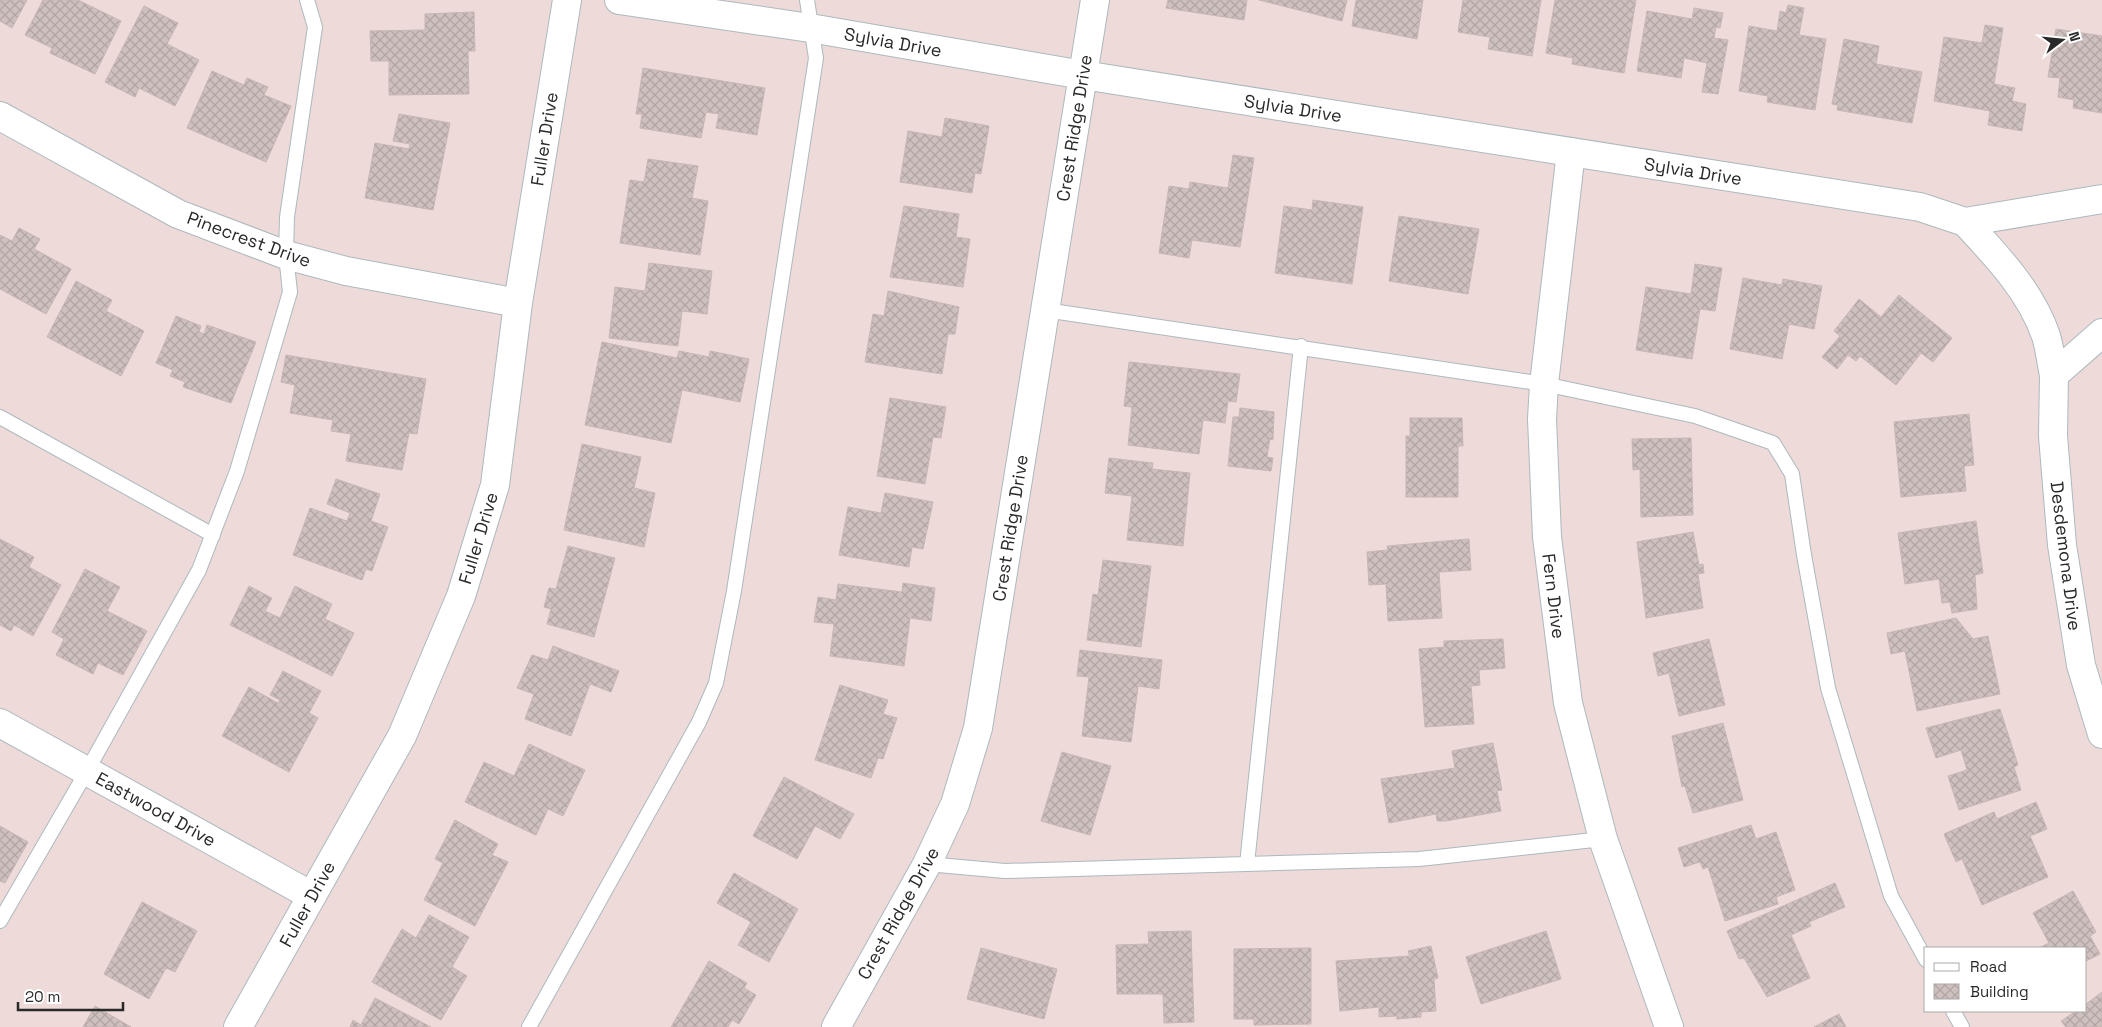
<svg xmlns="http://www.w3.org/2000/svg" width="2102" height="1027" font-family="'Space Grotesk',sans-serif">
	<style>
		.building { fill: url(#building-cross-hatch); stroke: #c8b6b3 }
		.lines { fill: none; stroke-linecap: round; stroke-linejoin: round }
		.service-casing { stroke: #adb9be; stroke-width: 16 }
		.minor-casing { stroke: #adb9be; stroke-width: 30 }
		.service { stroke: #fff; stroke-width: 14 }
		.minor { stroke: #fff; stroke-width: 28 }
		.labels { text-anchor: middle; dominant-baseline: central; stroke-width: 4.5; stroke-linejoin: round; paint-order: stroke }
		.street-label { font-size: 18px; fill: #292929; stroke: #fff }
	</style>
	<defs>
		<pattern id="building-cross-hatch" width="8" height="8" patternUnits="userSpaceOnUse" patternTransform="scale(1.25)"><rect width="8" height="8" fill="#cec0be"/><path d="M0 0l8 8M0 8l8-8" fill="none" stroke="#b1a5a3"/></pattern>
	</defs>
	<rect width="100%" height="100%" fill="#eddad9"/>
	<path class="building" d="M0 0H27L12 28 0 21Z
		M43 0H78L121 21 95 74 50 53 52 48 25 35Z
		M1168 0H1247L1244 20 1166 8Z
		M1259 0H1347L1342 21Z
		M1356 0H1423L1417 39 1352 26Z
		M1463 0H1541L1532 56 1488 49 1490 37 1458 32Z
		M1555 0H1636L1624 73 1572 64 1573 58 1546 53Z
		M1788 5 1804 8 1799 35 1826 39 1815 110 1767 102 1768 96 1739 91 1749 26 1777 31 1780 11 1786 13Z
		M144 6 178 23 167 44 199 60 175 106 139 88 135 97 105 82Z
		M1694 8 1723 13 1720 28 1716 27 1714 38 1728 40 1718 94 1702 92 1707 63 1684 58 1681 78 1637 71 1647 11 1692 19Z
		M474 12 475 51H468L469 94 389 95V61H371L370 31 425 30V14Z
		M1985 25 2003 28 1994 84 2015 88 2012 101 2026 104 2022 131 1988 125 1990 111 1934 101 1944 37 1982 43Z
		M2056 29 2102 36V113L2073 108 2074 100 2058 97 2060 78 2048 77Z
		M1844 39 1879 46 1876 64 1922 72 1912 123 1837 110 1838 105 1832 104Z
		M643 68 765 88 757 135 716 128 719 114 706 112 701 138 640 128 642 114H636Z
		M212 71 244 85 247 78 268 87 264 95 291 106 266 162 187 128Z
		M399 114 450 123 433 210 365 198 375 143 409 149 410 144 393 141Z
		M945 118 989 126 981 174 975 173 972 193 900 182 908 131 942 137Z
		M1233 155 1254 158 1240 247 1192 240 1189 258 1159 253 1169 186 1189 189 1190 182 1228 188Z
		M648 159 698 166 692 198 708 201 700 255 620 243 630 180 644 182Z
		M1313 200 1363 207 1352 284 1275 273 1284 206 1312 210Z
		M904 206 959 214 956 237 970 239 963 287 890 277Z
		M1399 216 1479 229 1468 294 1389 281Z
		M19 228 40 239 34 249 71 269 46 314 0 289V235L12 241Z
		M649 263 712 271 707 314 682 311 678 346 609 338 615 287 645 291Z
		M1695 264 1722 268 1715 311 1700 309 1692 359 1636 350 1646 287 1691 294Z
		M1743 278 1782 285 1783 279 1822 286 1814 329 1789 324 1782 359 1730 349Z
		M76 281 112 300 106 311 144 331 121 376 47 337Z
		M888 291 959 307 955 334H948L942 374 865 362 873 314 884 316Z
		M1899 295 1952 338 1933 362 1921 353 1896 385 1860 356 1856 361 1848 355 1837 369 1822 357 1840 336 1834 331 1859 299 1881 317Z
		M176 316 201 326 199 332 204 334 207 325 256 342 231 403 183 387 185 382 170 376 173 370 156 363Z
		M602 342 677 358 679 351 709 357 710 351 749 359 740 402 682 390 671 443 585 425Z
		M286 355 426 379 417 434 409 433 402 470 346 461 351 434 331 431 333 420 290 413 295 385 281 382Z
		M1129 362 1240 374 1236 402 1228 401 1225 423 1203 420 1199 454 1128 445 1132 407 1124 406Z
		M890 398 946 407 941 438 933 437 925 484 877 476Z
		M1240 408 1274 412 1273 440 1270 439 1267 457 1273 458 1271 471 1228 466 1233 417H1239Z
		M1969 414 1974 465 1964 466 1966 491 1901 497 1894 422Z
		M1410 418H1462L1463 446H1458V497H1406V436H1410Z
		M1691 438 1693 515 1641 517 1640 469 1633 470 1632 439Z
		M582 444 641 457 634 488 655 493 644 547 564 530Z
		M1109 458 1153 463 1152 469 1190 473 1183 546 1127 540 1132 496 1105 493Z
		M336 479 380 494 371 521 388 527 372 571 366 569 362 580 293 555 310 508 347 521 350 513 327 504Z
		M885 493 933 502 923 549 912 547 909 567 839 555 848 507 881 513Z
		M1976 521 1983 573 1975 575 1977 609 1952 613 1950 602 1942 603 1939 579 1905 584 1898 533Z
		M1693 532 1699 565 1703 564 1704 573 1698 574 1703 608 1646 618 1637 542Z
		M0 539 34 557 29 567 61 585 33 636 14 625 11 631 0 625Z
		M1469 539 1471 570 1439 572 1442 618 1388 621 1386 584 1369 585 1367 552 1388 550 1387 546Z
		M568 546 615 558 594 637 547 624 551 609 544 607 549 588 556 589Z
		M1103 560 1151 566 1141 647 1087 640 1093 594 1098 595Z
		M85 569 120 587 107 611 147 631 123 675 98 663 93 674 56 655 64 639 52 632Z
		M903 583 935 588 931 621 910 618 904 666 830 656 834 624 814 622 818 597 836 600 838 584 902 592Z
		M249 586 272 598 265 611 280 618 295 586 332 604 325 619 354 633 332 676 230 625Z
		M1956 618 1973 639 1988 636 2000 694 1917 711 1905 651 1891 654 1887 633Z
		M1503 639 1505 668 1479 670 1480 685 1471 686 1474 724 1425 727 1419 649 1444 647V641Z
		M1709 639 1725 705 1679 716 1669 673 1658 676 1653 653Z
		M553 646 619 671 611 692 590 684 571 736 525 719 534 694 517 688 532 655 548 660Z
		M1080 650 1162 660 1159 689 1138 686 1131 742 1082 736 1089 677 1077 676Z
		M283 671 321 691 309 713 318 718 289 772 222 736 249 687 278 703 280 700 270 695Z
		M840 685 888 700 883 714 897 718 883 759 878 758 871 778 815 760Z
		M2000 709 2018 765 2014 767 2021 790 1959 810 1948 776 1967 770 1961 750 1936 758 1926 728Z
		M1723 723 1743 800 1693 813 1685 786 1682 787 1672 736Z
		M1493 743 1502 790 1497 791 1501 811 1446 821H1437L1436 814 1389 823 1381 779 1455 768 1452 751Z
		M529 744 585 770 563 816 548 809 536 835 465 802 484 762 514 776Z
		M1062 752 1111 766 1090 835 1041 821Z
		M784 777 854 814 840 839 815 826 797 859 753 836Z
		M2036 802 2047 829 2030 836 2048 877 1982 905 1962 859 1956 862 1944 834 1994 812 1997 819Z
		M455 820 498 844 492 855 508 862 475 926 424 900 443 863 435 859Z
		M1751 825 1756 839 1776 832 1795 890 1776 897 1778 904 1725 921 1708 867 1703 869 1700 862 1684 867 1678 848Z
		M0 826 28 842 5 883 0 881Z
		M734 873 798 909 769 962 738 945 751 922 717 903Z
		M1835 883 1845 907 1809 922 1811 926 1791 935 1810 978 1767 997 1744 958 1739 959 1727 931Z
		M2073 891 2096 932 2090 936 2100 954 2086 961V948H2039L2049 943 2033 913Z
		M142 902 197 931 175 972 166 968 149 999 104 974Z
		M429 915 469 937 452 967 467 976 441 1020 372 982 402 929 416 938Z
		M1191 931 1194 1022 1164 1023 1163 994H1117L1116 945 1149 944 1148 932Z
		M1546 931 1561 979 1481 1004 1466 957Z
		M1431 946 1438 978 1434 979 1436 1011 1421 1012V1017L1397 1019V1016L1379 1017V1007L1340 1011 1336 961 1410 956 1408 951Z
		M981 948 1057 969 1044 1019 967 999Z
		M1311 948V1024L1254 1025V1019H1234V949Z
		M709 961 747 983 744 988 756 995 739 1024 732 1020 728 1027H671Z
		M2102 992V1027H2066L2061 1021 2076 1011H2086V1004Z
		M375 998 431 1027H350L353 1020 361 1025Z
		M95 1006 131 1027H83Z
		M1839 1014 1846 1027H1814Z"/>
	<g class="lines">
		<defs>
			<path id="service" d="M1045 310 1544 384 1695 416 1773 443 1792 474 1804 555 1828 688 1891 896 1926 960
				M0 417 213 535
				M927 864 1005 871 1419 859 1603 839
				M1247 864 1301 346
				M0 921 87 771 199 570 237 471 290 292 286 255 287 217 315 27 307 0
				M1953 1011 1962 1027
				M529 1027 699 722 716 683 734 591 816 58 807 0"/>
			<path id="minor" d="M619 0 810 28 1083 75 1920 207 1965 222 2102 199
				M0 116 178 214 286 255 346 271 518 303
				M1571 152 1544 384 1542 419 1547 537 1568 703 1603 839 1669 1027
				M1965 222C1997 256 2031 292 2046 336 2050 349 2051 362 2054 375L2102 333
				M2054 375 2053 436 2062 545 2081 665 2102 734
				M0 723 312 896
				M238 1027 402 736 461 596 495 485 518 303 567 0
				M836 1027 927 864 955 804 978 728 1095 0"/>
		</defs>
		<use href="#service" class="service-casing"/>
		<use href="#minor" class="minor-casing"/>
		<use href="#service" class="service"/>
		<use href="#minor" class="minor"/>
	</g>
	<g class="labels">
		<g class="street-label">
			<text transform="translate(893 42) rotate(10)">Sylvia Drive</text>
			<text transform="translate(1293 108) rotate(9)">Sylvia Drive</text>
			<text transform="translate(1074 128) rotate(-81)">Crest Ridge Drive</text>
			<text transform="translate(544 139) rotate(-81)">Fuller Drive</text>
			<text transform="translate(1693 171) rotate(9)">Sylvia Drive</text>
			<text transform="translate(249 239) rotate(20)">Pinecrest Drive</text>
			<text transform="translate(1010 528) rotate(-81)">Crest Ridge Drive</text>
			<text transform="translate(478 538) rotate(-73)">Fuller Drive</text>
			<text transform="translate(2066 556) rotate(83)">Desdemona Drive</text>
			<text transform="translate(1554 596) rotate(83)">Fern Drive</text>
			<text transform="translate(156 809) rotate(29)">Eastwood Drive</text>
			<text transform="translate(307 904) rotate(-61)">Fuller Drive</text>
			<text transform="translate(898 913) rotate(-61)">Crest Ridge Drive</text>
		</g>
	</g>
	<rect x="1924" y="947" width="162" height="65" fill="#ffffff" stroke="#a9a9a9"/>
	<rect x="1934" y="963" width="25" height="8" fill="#ffffff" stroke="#a9a9a9"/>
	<text x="1970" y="972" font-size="15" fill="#292929">Road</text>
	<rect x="1934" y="984" width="25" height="15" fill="url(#building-cross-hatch)" stroke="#a9a9a9"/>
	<text x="1970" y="997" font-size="15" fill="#292929">Building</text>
	<g transform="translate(2062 40) rotate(74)" stroke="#ffffff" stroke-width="4" paint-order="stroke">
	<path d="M0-4L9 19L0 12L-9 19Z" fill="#292929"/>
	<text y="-8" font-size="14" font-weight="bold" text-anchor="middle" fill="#292929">N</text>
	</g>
	<path d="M18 1002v8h105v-8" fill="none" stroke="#292929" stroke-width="2.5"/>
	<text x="25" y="1002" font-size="15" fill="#292929" stroke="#ffffff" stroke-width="4" paint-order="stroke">20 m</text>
</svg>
